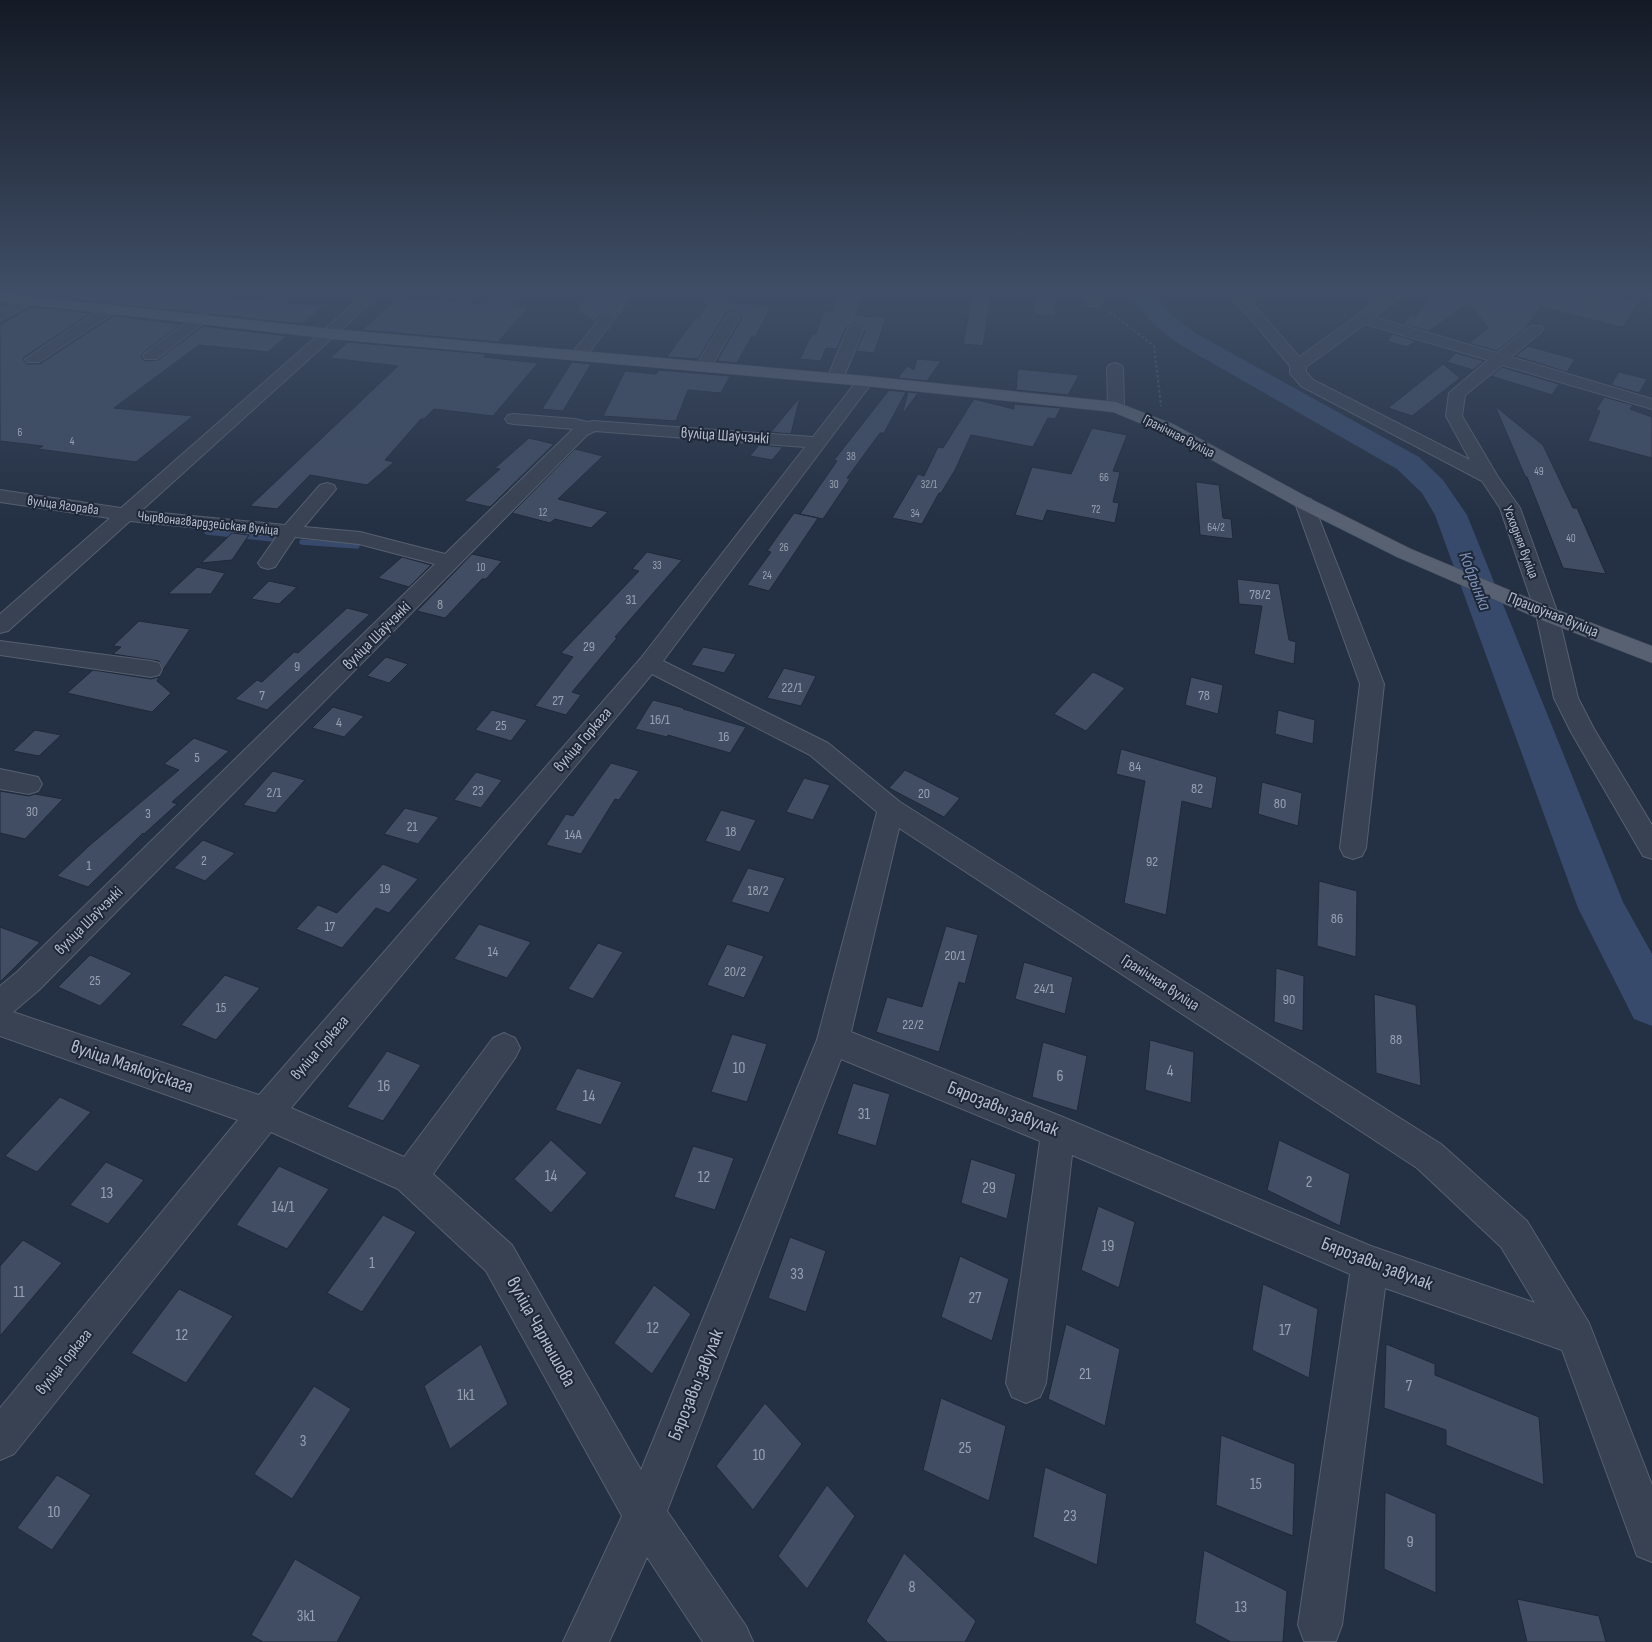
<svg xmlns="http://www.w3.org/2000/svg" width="1652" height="1642" font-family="'Sofia Sans Condensed',sans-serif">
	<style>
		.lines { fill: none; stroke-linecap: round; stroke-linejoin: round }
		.stream { stroke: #374a6b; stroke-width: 5.5 }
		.river { fill: #374a6b; fill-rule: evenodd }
		.building { fill: #404d63; stroke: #20293a }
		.minor-casing { stroke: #576070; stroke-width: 2 }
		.major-casing { stroke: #434b5c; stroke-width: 1 }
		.path { stroke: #455c60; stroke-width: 2; stroke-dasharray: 2.5 2.5; stroke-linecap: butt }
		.minor { fill: #394252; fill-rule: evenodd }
		.major { fill: #576172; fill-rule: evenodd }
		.labels { text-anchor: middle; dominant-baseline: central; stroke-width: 4; stroke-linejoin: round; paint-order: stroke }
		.far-number-label { font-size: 11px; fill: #98a1b2 }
		.far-street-label { font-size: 14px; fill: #b6bdcc; stroke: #1e2738 }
		.number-label { font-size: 14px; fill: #98a1b2 }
		.street-label { font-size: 16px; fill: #b6bdcc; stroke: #1e2738 }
		.near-number-label { font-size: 16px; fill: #98a1b2 }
		.water-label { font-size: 18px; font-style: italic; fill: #7c91b5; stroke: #1e2738 }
		.near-street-label { font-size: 19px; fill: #b6bdcc; stroke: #1e2738 }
	</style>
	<rect width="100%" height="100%" fill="#243043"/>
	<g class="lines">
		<path class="stream" d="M207 532 273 539
			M302 542 357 546"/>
		<path class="river" d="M1128 292H1153L1172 315 1197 334 1419 457 1443 480 1467 515 1623 902 1652 954V1026L1634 1019 1578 908 1435 515 1422 493 1397 469 1179 344 1154 325Z"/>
	</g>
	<path class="building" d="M57 292H172L324 306 302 324 50 297Z
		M497 292H522L510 306 529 307 498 342 362 330 399 297 485 304Z
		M591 292 633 294 609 333 607 332 618 316 616 312 604 311 594 322 577 309Z
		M840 292H864L855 315 886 318 874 353 856 351 865 331 861 326 854 323 845 329 837 349 826 348 821 361 800 359 812 334 815 335 825 311 832 312Z
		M973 292H992L983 346 963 344Z
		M1036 292H1056L1055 316 1034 314Z
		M1437 292H1592L1583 305 1587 310 1598 309 1610 295 1638 302 1623 328 1541 306 1525 329 1497 351 1469 343 1488 328 1469 303 1429 331 1403 324 1411 315 1415 316Z
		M709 301 771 306 756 336H752L737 363 717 361 742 318 740 313 733 311 726 313 698 359 667 357 695 318H699Z
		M32 307 91 313 24 357 23 360 27 364H40L113 316 181 324 144 352 141 357 145 361 158 360 203 326 287 336 268 352 199 345 114 408 193 416 136 462 38 449 43 446 0 441V325Z
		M1393 334 1416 341 1407 347 1387 341Z
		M348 342 486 354 484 357 538 363 493 416 434 409 424 419H421L385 460 394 462 367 485 310 475 277 509 250 506 398 366 330 358Z
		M1528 346 1575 359 1567 372 1515 356Z
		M1456 353 1484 361 1473 370 1447 362Z
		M917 359 941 361 927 381 898 378 907 366 914 370Z
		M572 362 591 364 563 411 542 409Z
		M1443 364 1460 378 1412 416 1388 408Z
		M1502 367 1559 384 1552 395 1491 376Z
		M1018 369 1079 375 1068 395 1016 390Z
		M659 370 730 376 721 393 688 390 676 421 603 416 625 371 656 374Z
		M1619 372 1647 379 1639 393 1611 385Z
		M889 390 906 392 884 433H880L847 478 850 479 823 519 800 514 837 461 834 460Z
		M908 392 918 393 904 412 903 411Z
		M800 397 791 434 771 432Z
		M1604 397 1633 405 1630 409 1652 417V458L1588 441 1600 411 1596 410Z
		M974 399 1014 409V404L1061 408 1055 419 1048 418 1033 447 971 435 955 470 941 493H939L922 524 892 518 918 474 924 476 938 447 943 448Z
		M1495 406 1543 445 1573 508H1577L1606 574 1563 568 1527 477 1525 476Z
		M1092 428 1127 435 1113 471 1120 472 1113 502 1119 503 1115 523 1047 510 1043 521 1015 515 1032 467 1071 474Z
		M529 438 554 444 490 507 464 501 500 469 495 468Z
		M759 445 783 447 772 460 750 456Z
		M575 449 603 456 558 499 608 512 591 528 555 519 550 523 512 513Z
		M1196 482 1219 485 1223 518 1231 519 1233 539 1200 535Z
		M794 513 818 518 769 591 747 585 771 552 767 551Z
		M232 533 249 535 232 560 201 563Z
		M647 552 682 560 615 637 617 638 572 692 581 695 566 715 535 706 573 657 561 653 639 571 632 569Z
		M472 554 502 561 486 579H482L445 618 417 611Z
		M402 557 431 565 409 587 378 578Z
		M197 567 225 573 211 594H168Z
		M1237 579 1279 584 1289 640 1296 642 1294 664 1254 654 1262 606 1239 604Z
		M269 581 297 587 279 604 251 599Z
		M347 608 370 614 267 710 235 699 257 680 262 682 294 652 298 653Z
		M139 621 190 629 163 670 159 661 113 654 121 647 113 646Z
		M703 647 736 654 724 673 691 665Z
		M386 657 408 664 389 683 367 676Z
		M784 668 816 676 801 706 767 698Z
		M93 670 151 679 159 677 157 681 171 693 152 712 67 693Z
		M1093 672 1125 688 1086 731 1054 714Z
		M1191 677 1223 685 1218 714 1185 705Z
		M653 700 684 708 683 709 746 727 730 753 668 735 667 737 635 729Z
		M333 707 364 716 344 737 312 728Z
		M492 710 527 720 511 741 475 730Z
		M1278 710 1315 720 1313 744 1275 734Z
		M35 730 61 735 39 756 13 751Z
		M194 738 229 751 172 802 177 804 144 834 143 833 88 887 57 876 90 845 179 770 164 764Z
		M1121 749 1217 777 1212 809 1182 801 1166 915 1124 903 1145 781 1116 774Z
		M611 763 639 771 619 800 615 799 581 854 546 845 566 814 573 816Z
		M905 770 960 798 944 817 889 788Z
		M273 771 305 780 275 813 243 805Z
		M476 772 502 780 481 808 454 800Z
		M804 778 830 785 813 820 786 812Z
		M1262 782 1302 793 1298 826 1258 814Z
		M0 791 29 796 35 794 63 799 25 839 0 833Z
		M405 808 439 817 418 844 384 834Z
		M721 810 756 820 740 852 705 841Z
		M203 840 235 853 205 881 174 868Z
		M383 864 418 879 389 913 376 908 342 948 296 929 318 905 337 913Z
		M748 868 785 878 769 913 731 902Z
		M1319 881 1357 891 1356 957 1317 946Z
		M479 924 531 942 507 978 454 959Z
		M946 926 978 935 965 984 959 982 939 1052 876 1032 887 997 922 1007Z
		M0 927 40 942 0 982Z
		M598 943 623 952 593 999 568 989Z
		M727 944 764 956 744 998 707 985Z
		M90 955 132 973 100 1006 58 987Z
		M1024 962 1073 977 1065 1014 1015 999Z
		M1276 968 1304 976 1303 1031 1274 1022Z
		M225 975 260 988 216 1040 181 1025Z
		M1374 994 1416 1005 1421 1086 1376 1073Z
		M732 1034 767 1044 747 1102 711 1092Z
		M1150 1040 1194 1052 1191 1103 1145 1090Z
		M1043 1042 1087 1056 1077 1111 1032 1097Z
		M387 1051 421 1065 383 1121 347 1107Z
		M577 1068 622 1082 601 1125 555 1110Z
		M853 1083 890 1094 876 1146 837 1134Z
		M60 1097 91 1112 37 1172 5 1156Z
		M551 1140 587 1173 551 1213 514 1179Z
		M1279 1140 1350 1174 1340 1226 1267 1190Z
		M693 1146 734 1158 715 1210 674 1197Z
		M971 1159 1016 1174 1007 1219 961 1203Z
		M106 1162 144 1180 108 1224 70 1205Z
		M279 1166 329 1189 287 1249 236 1225Z
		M1098 1206 1135 1222 1119 1288 1081 1270Z
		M383 1215 416 1232 362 1312 327 1293Z
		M790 1237 826 1251 806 1312 768 1298Z
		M23 1240 62 1263 0 1336V1266Z
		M960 1256 1009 1279 992 1341 941 1317Z
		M1263 1284 1318 1309 1309 1378 1252 1350Z
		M654 1285 691 1314 652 1374 614 1343Z
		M179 1289 233 1316 186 1383 131 1353Z
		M1066 1324 1120 1349 1105 1426 1048 1399Z
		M481 1344 508 1404 450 1449 424 1386Z
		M1386 1344 1435 1364V1375L1539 1417 1544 1485 1446 1445V1430L1384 1408Z
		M314 1386 351 1409 292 1499 254 1474Z
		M941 1398 1006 1426 989 1501 923 1470Z
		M765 1403 802 1444 753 1510 716 1466Z
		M1221 1435 1295 1464 1293 1536 1216 1505Z
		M1045 1467 1107 1494 1097 1565 1033 1537Z
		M57 1475 91 1495 52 1550 17 1528Z
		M827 1485 855 1516 807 1589 778 1556Z
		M1385 1492 1436 1514V1593L1384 1569Z
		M1204 1550 1287 1591 1283 1642H1231L1195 1623Z
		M904 1553 976 1621 965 1642H887L866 1621Z
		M295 1559 361 1597 337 1642H263L251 1635Z
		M1517 1599 1599 1616 1606 1642H1527Z"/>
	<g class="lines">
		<defs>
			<path id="minor" d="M367 292H383L141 511 285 525 320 485 327 483 334 485 336 489 304 527 360 532 445 554 573 429 514 424 508 423 505 419 508 415 514 414 575 419 587 422 593 421 813 437 859 378H871L873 381 871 384 663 661 828 743 900 802 1441 1144 1527 1221 1589 1323 1652 1485V1562L1637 1556 1562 1350 1385 1288 1342 1625 1336 1641H1304L1298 1625 1350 1274 1072 1155 1046 1383 1040 1397 1026 1403 1012 1397 1006 1383 1040 1141 841 1059 667 1511 746 1626 753 1642H703L647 1557 609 1642H563L622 1516 486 1271 398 1189 271 1132 14 1454 0 1460V1408L238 1120 0 1036V986L17 972 435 564 359 544 295 537 275 567 268 569 261 567 258 563 277 536 130 521 8 631 0 633V614L110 518 0 502V490L121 508ZM595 431 805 447 641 658 259 1095 13 1012 39 990 587 435ZM652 674 810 755 877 812 817 1040 641 1470 512 1245 433 1174 515 1058 520 1048 515 1038 504 1033 493 1038 404 1157 291 1108ZM899 828 1417 1168 1501 1247 1535 1303 1371 1246 1058 1115 851 1032Z
				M753 292H770L763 296 755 295Z
				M1080 292H1094L1101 303 1099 306H1089Z
				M1228 292H1243L1299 357 1390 292H1407L1374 317 1497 353 1531 326H1541L1543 329 1541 332 1511 357 1652 399V409L1502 365 1465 395 1462 416 1498 477 1520 508 1558 614 1578 698 1594 729 1652 825V859L1643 856 1571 732 1554 698 1536 614 1500 508 1482 481 1301 386 1290 373V366ZM1365 324 1488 360 1449 393 1446 416 1470 460 1313 380 1306 372V367Z
				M1595 292H1610L1597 308H1587L1585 305Z
				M28 296 33 297 35 300 33 303 0 320V310Z
				M110 305 115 306 117 309 115 312 39 362H27L25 359 105 306Z
				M609 312 614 313 616 316 585 358H573L571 355 573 352 604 313Z
				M733 313 738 314 740 317 711 367 709 370H697L695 367 726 317 728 314Z
				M201 314 206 315 208 318 206 321 157 359H145L143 356 145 353 196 315Z
				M855 325 860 327 863 330 843 379 841 382H829L827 379 847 330 850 327Z
				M1115 363 1121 365 1123 368 1124 407 1122 411H1110L1108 407 1107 368 1109 365Z
				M1304 497 1311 499 1313 503 1384 684 1366 848 1362 856 1353 859 1344 856 1340 848 1360 684 1295 503 1297 499Z
				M0 641 151 661 159 663 162 669 159 675 151 677 0 655Z
				M0 769 38 777 42 784 38 791 29 794 0 789Z"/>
			<path id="major" d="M1640 292H1652V298L1642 295Z
				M0 293 332 329 865 376 1116 402 1173 424 1311 499 1411 549 1555 609 1652 646V663L1539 619 1397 557 1297 507 1161 432 1113 412 865 386 332 339 0 301Z"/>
		</defs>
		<use href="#minor" class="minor-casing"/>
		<use href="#major" class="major-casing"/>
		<path class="path" d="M1110 312 1154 346 1161 406"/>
		<use href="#minor" class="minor"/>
		<use href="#major" class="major"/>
	</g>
	<linearGradient id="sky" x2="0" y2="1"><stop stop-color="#141a25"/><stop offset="0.56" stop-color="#3f4e66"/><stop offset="1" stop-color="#3f4e66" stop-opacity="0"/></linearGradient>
	<rect width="1652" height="522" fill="url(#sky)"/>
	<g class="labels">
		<g class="far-number-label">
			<text x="20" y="432">6</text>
			<text x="72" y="441">4</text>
			<text x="851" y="456">38</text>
			<text x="1539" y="471">49</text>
			<text x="1104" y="477">66</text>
			<text x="834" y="484">30</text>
			<text x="929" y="484">32/1</text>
			<text x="1096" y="509">72</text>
			<text x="543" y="512">12</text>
			<text x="915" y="513">34</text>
			<text x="1216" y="527">64/2</text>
			<text x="1571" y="538">40</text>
			<text x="784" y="547">26</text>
			<text x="657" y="565">33</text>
			<text x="481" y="567">10</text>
			<text x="767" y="575">24</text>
		</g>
		<g class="far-street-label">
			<text transform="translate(1179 436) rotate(27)">Гранічная вуліца</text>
			<text transform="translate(63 505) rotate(8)">вуліца Ягорава</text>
			<text transform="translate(208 523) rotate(6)">Чырвонагвардзейская вуліца</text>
			<text transform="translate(1521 542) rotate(69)">Усходняя вуліца</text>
		</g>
		<g class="number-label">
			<text x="1260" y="594">78/2</text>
			<text x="631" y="599">31</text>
			<text x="440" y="604">8</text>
			<text x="589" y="646">29</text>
			<text x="297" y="666">9</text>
			<text x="792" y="687">22/1</text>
			<text x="262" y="695">7</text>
			<text x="1204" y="695">78</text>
			<text x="558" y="700">27</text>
			<text x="660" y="719">16/1</text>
			<text x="339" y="722">4</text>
			<text x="501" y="725">25</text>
			<text x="724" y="736">16</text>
			<text x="197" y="757">5</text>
			<text x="1135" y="766">84</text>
			<text x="1197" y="788">82</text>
			<text x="478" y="790">23</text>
			<text x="274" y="792">2/1</text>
			<text x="924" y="793">20</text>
			<text x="1280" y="803">80</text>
			<text x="32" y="811">30</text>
			<text x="148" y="813">3</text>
			<text x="412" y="826">21</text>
			<text x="731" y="831">18</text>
			<text x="573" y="834">14А</text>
			<text x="204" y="860">2</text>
			<text x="1152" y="861">92</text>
			<text x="89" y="865">1</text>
			<text x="385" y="888">19</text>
			<text x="758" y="890">18/2</text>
			<text x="1337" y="918">86</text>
			<text x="330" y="926">17</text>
			<text x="493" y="951">14</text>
			<text x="955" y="955">20/1</text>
			<text x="735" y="971">20/2</text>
			<text x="95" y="980">25</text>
			<text x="1044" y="988">24/1</text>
			<text x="1289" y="999">90</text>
			<text x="221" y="1007">15</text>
			<text x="913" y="1024">22/2</text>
			<text x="1396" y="1039">88</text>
		</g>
		<g class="street-label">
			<text transform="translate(725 436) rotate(4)">вуліца Шаўчэнкі</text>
			<text transform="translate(1553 615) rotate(22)">Працоўная вуліца</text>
			<text transform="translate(377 636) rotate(-45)">вуліца Шаўчэнкі</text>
			<text transform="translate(583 740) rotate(-49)">вуліца Горкага</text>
			<text transform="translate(89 921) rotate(-45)">вуліца Шаўчэнкі</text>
			<text transform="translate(1160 983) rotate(33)">Гранічная вуліца</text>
			<text transform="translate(320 1048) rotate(-49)">вуліца Горкага</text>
			<text transform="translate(64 1362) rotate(-51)">вуліца Горкага</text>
		</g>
		<g class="near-number-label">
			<text x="739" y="1068">10</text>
			<text x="1170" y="1071">4</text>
			<text x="1060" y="1076">6</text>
			<text x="384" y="1086">16</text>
			<text x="589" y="1096">14</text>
			<text x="864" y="1114">31</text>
			<text x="551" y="1176">14</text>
			<text x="704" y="1177">12</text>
			<text x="1309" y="1182">2</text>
			<text x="989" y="1188">29</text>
			<text x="107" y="1193">13</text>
			<text x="283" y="1207">14/1</text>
			<text x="1108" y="1246">19</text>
			<text x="372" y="1263">1</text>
			<text x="797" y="1274">33</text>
			<text x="19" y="1292">11</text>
			<text x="975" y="1298">27</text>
			<text x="653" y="1328">12</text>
			<text x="1285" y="1330">17</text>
			<text x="182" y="1335">12</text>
			<text x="1085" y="1374">21</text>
			<text x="1409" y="1386">7</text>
			<text x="466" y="1395">1к1</text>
			<text x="303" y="1441">3</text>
			<text x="965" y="1448">25</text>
			<text x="759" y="1455">10</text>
			<text x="1256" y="1484">15</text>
			<text x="54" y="1512">10</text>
			<text x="1070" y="1516">23</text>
			<text x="1410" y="1542">9</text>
			<text x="912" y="1587">8</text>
			<text x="1241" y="1607">13</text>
			<text x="306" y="1616">3к1</text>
		</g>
		<g class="water-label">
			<text transform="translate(1475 581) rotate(69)">Кобрынка</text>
		</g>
		<g class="near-street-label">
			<text transform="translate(132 1067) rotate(19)">вуліца Маякоўскага</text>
			<text transform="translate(1003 1109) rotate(22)">Бярозавы завулак</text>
			<text transform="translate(1377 1264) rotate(21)">Бярозавы завулак</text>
			<text transform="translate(541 1332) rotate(61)">вуліца Чарнышова</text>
			<text transform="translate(696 1385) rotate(-68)">Бярозавы завулак</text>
		</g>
	</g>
</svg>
